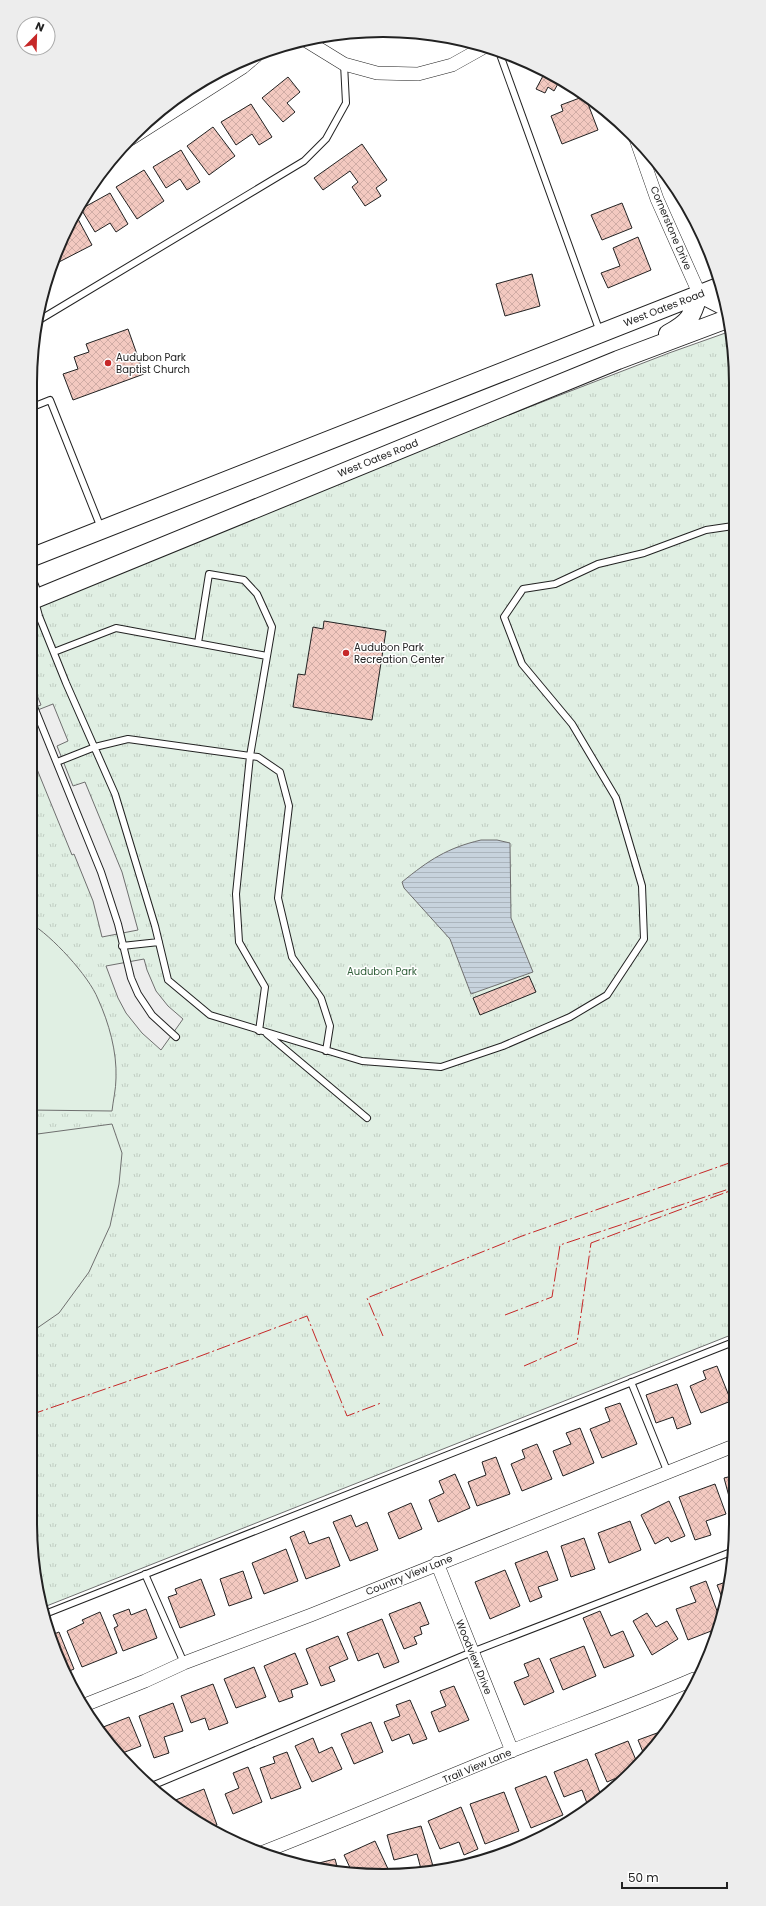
<svg xmlns="http://www.w3.org/2000/svg" width="766" height="1906" font-family="Poppins,sans-serif">
	<style>
		.park { fill: url(#park-tufts); stroke: #6f6f6f }
		.pitch { fill: #e0efe3; stroke: #6f6f6f }
		.parking { fill: #ededed; stroke: #6f6f6f }
		.water { fill: url(#water-rules); stroke: #6f6f6f }
		.building { fill: url(#building-cross-hatch); stroke: #222 }
		.lines { fill: none; stroke-linecap: round; stroke-linejoin: round }
		.service-casing { stroke: #222; stroke-width: 8 }
		.minor-casing { stroke: #222; stroke-width: 14 }
		.tertiary-casing { stroke: #222; stroke-width: 18 }
		.secondary-casing { stroke: #222; stroke-width: 20 }
		.service { stroke: #fff; stroke-width: 6 }
		.minor { stroke: #fff; stroke-width: 13 }
		.tertiary { stroke: #fff; stroke-width: 16 }
		.secondary { stroke: #fff; stroke-width: 18 }
		.power { stroke: #c62828; stroke-width: 1; stroke-dasharray: 14 3 2 3; stroke-linecap: butt }
		.poi-dot { fill: #c62828; stroke: #fff; stroke-width: 1.5 }
		.labels { text-anchor: middle; dominant-baseline: central; stroke-width: 3; stroke-linejoin: round; paint-order: stroke }
		.street-label { font-size: 10px; fill: #222; stroke: #fff }
		.poi-label { font-size: 10px; fill: #222; stroke: #fff; text-anchor: start }
		.park-label { font-size: 10px; fill: #2f5e38; stroke: #fff }
		.rim { fill: none; stroke: #222; stroke-width: 2 }
	</style>
	<defs>
		<pattern id="park-tufts" width="24" height="20" patternUnits="userSpaceOnUse"><rect width="24" height="20" fill="#e0efe3"/><path d="M3 7l-1-3M5 7V3M7 7l1-3M15 17l-1-3M17 17v-4M19 17l1-3" fill="none" stroke="#c0cdc2"/></pattern>
		<pattern id="water-rules" width="6" height="5" patternUnits="userSpaceOnUse"><rect width="6" height="5" fill="#c7d3dd"/><path d="M0 2.5h6" fill="none" stroke="#abb5bd"/></pattern>
		<pattern id="building-cross-hatch" width="8" height="8" patternUnits="userSpaceOnUse"><rect width="8" height="8" fill="#f3c9c0"/><path d="M0 0l8 8M0 8l8-8" fill="none" stroke="#d0aca5"/></pattern>
	</defs>
	<rect width="100%" height="100%" fill="#fff"/>
	<path class="park" d="M731 331 733 337 736 1333 44 1607 30 1523V609L405 455 669 353Z"/>
	<path class="pitch" d="M30 923C51 935 89 976 98 999 109 1023 117 1052 116 1078 116 1089 113 1101 112 1111L30 1110Z
		M112 1124 122 1153 119 1184 110 1226 89 1272 59 1313 30 1333V1135Z"/>
	<path class="parking" d="M30 678 41 705 30 709Z
		M53 704 68 741 57 746 73 786 85 782 122 872 138 930 102 937 93 901 74 854 72 855 30 752V713Z
		M144 959 147 970 156 991 168 1006 183 1019 161 1050 142 1033 126 1013 118 998 106 966Z"/>
	<path class="water" d="M481 840H497L510 843 511 918 533 972 471 994 450 939 404 888 402 882C429 860 447 848 481 840Z"/>
	<path class="building" d="M532 66 560 80 554 91 548 87 545 93 536 89 544 74Z
		M288 77 300 92 287 103 295 112 283 122 262 98Z
		M585 96 598 130 562 144 551 116 563 111 561 105Z
		M251 104 272 137 259 145 252 134 236 145 221 122Z
		M213 127 235 156 209 175 187 146Z
		M362 144 387 180 376 188 381 196 365 206 352 187 358 182 350 171 323 190 314 178Z
		M181 150 200 182 187 190 180 179 166 188 153 167Z
		M144 170 164 201 137 219 116 187Z
		M110 193 128 224 116 232 110 223 95 232 81 209Z
		M622 203 632 228 602 240 591 215Z
		M78 219 92 245 59 262 56 255 69 224Z
		M638 237 651 270 608 288 601 273 620 266 613 248Z
		M532 274 540 306 505 316 496 284Z
		M128 329 144 374 73 400 63 374 78 369 74 357 89 352 86 344Z
		M324 621 386 631 372 720 293 707 298 674 305 675 313 627 323 629Z
		M529 976 536 992 480 1015 473 998Z
		M736 1363V1382L729 1366Z
		M717 1366 731 1401 701 1413 690 1386 706 1379 703 1371Z
		M677 1384 691 1424 677 1429 673 1417 656 1423 646 1395Z
		M620 1403 637 1444 602 1458 590 1429 610 1421 605 1408Z
		M580 1428 594 1463 563 1476 553 1451 571 1444 566 1433Z
		M537 1444 552 1479 522 1491 511 1464 525 1458 522 1450Z
		M496 1457 510 1494 477 1506 468 1482 486 1475 482 1462Z
		M455 1474 470 1508 438 1522 429 1500 444 1493 439 1481Z
		M736 1475V1514L734 1515 724 1478Z
		M715 1484 726 1514 706 1521 711 1535 695 1540 679 1497Z
		M669 1501 685 1536 671 1542 668 1537 655 1544 641 1515Z
		M411 1503 422 1529 399 1539 388 1513Z
		M351 1515 356 1527 367 1522 378 1550 350 1561 333 1522Z
		M630 1521 641 1550 609 1563 598 1533Z
		M304 1531 309 1544 329 1537 340 1566 306 1579 290 1537Z
		M584 1538 595 1569 571 1577 561 1546Z
		M286 1549 298 1581 264 1594 252 1563Z
		M547 1551 558 1580 538 1587 542 1597 530 1602 515 1563Z
		M505 1570 520 1606 490 1619 475 1582Z
		M243 1571 252 1598 229 1606 220 1579Z
		M201 1579 215 1615 180 1628 168 1597 177 1594 175 1589Z
		M706 1581 720 1619 719 1628 688 1640 676 1609 696 1602 690 1587Z
		M726 1582 723 1600 717 1585Z
		M420 1602 429 1624 420 1627 422 1634 414 1637 417 1644 404 1649 389 1614Z
		M129 1609 131 1615 146 1609 157 1638 123 1651 114 1628 118 1626 113 1615Z
		M600 1611 611 1636 623 1631 634 1656 604 1668 583 1618Z
		M100 1612 117 1653 82 1667 67 1631 84 1623 82 1620Z
		M647 1613 656 1627 667 1621 678 1639 652 1655 633 1621Z
		M382 1619 399 1662 384 1668 378 1653 358 1661 347 1633Z
		M59 1632 74 1669 65 1673 49 1636Z
		M338 1636 348 1659 329 1667 335 1681 321 1686 306 1649Z
		M584 1646 596 1676 563 1690 550 1659Z
		M295 1653 308 1684 291 1690 293 1697 279 1702 264 1666Z
		M539 1658 554 1692 524 1705 514 1682 529 1676 524 1664Z
		M254 1667 266 1697 236 1708 224 1679Z
		M213 1684 228 1723 209 1730 205 1718 191 1723 181 1696Z
		M454 1686 469 1720 439 1732 431 1712 446 1706 440 1691Z
		M410 1700 427 1739 413 1744 409 1734 392 1741 384 1722 400 1716 396 1705Z
		M173 1703 183 1731 164 1737 169 1753 154 1758 139 1716Z
		M129 1717 141 1746 117 1755 98 1729Z
		M371 1722 383 1752 354 1764 341 1734Z
		M668 1729 663 1738 645 1757 638 1740Z
		M313 1738 319 1753 332 1747 342 1769 312 1782 295 1746Z
		M628 1741 638 1765 627 1776 626 1774 607 1782 595 1754Z
		M287 1752 301 1788 271 1799 260 1768 275 1763 273 1757Z
		M587 1759 602 1798 588 1806 582 1790 564 1797 554 1772Z
		M248 1767 262 1802 233 1814 225 1794 239 1788 233 1773Z
		M546 1776 563 1815 531 1828 515 1788Z
		M204 1789 217 1825 207 1829 173 1801Z
		M504 1792 519 1831 485 1844 470 1804Z
		M461 1807 478 1849 464 1855 459 1842 440 1849 428 1821Z
		M421 1826 433 1866 421 1869 417 1854 394 1860 387 1835Z
		M375 1841 389 1871 352 1872 344 1855Z
		M335 1859 339 1873 307 1866Z"/>
	<g class="lines">
		<defs>
			<path id="service" d="M498 49 600 332
				M41 319 304 161 326 139 346 103 344 64
				M30 408 50 400 101 528
				M35 601 39 616 66 683 115 794 155 926 168 980 210 1015 362 1061 441 1067 503 1046 570 1017 607 995 644 939 642 886 616 798 572 724 522 664 504 617 523 589 555 584 598 564 644 553 706 530 733 526
				M198 643 209 574 244 580 257 594 272 627 250 756 236 894 239 942 265 987 259 1031
				M54 652 116 628 267 656
				M30 697 101 872 118 924 131 978 138 994 152 1015 176 1037
				M57 762 95 747 128 739 258 757 280 772 289 806 278 898 292 957 321 998 330 1026 326 1051
				M122 946 159 942
				M267 1034 367 1118
				M631 1382 668 1473
				M145 1574 184 1663
				M45 1614 736 1341
				M154 1785 472 1652 731 1552"/>
			<path id="minor" d="M305 40 344 64 377 73 418 74 452 65 486 46
				M130 139 243 67 256 56
				M636 139 657 199 699 293
				M437 1563 512 1751
				M82 1706 145 1681 184 1663 311 1615 736 1445
				M261 1853C345 1820 428 1785 511 1751 572 1727 634 1705 694 1679"/>
			<path id="tertiary" d="M30 586 35 599"/>
			<path id="secondary" d="M699 293 724 306
				M668 334C690 322 692 317 699 293
				M30 558 718 287
				M30 601 618 360 727 319"/>
		</defs>
		<use href="#service" class="service-casing"/>
		<use href="#minor" class="minor-casing"/>
		<use href="#tertiary" class="tertiary-casing"/>
		<use href="#secondary" class="secondary-casing"/>
		<use href="#service" class="service"/>
		<use href="#minor" class="minor"/>
		<use href="#tertiary" class="tertiary"/>
		<use href="#secondary" class="secondary"/>
		<path class="power" d="M505 1315 552 1297 560 1245 735 1187
			M383 1336 367 1298 522 1236 735 1161
			M524 1366 577 1343 591 1243 735 1189
			M30 1415 195 1358 307 1316 347 1416 381 1403"/>
	</g>
	<g class="poi-dot">
		<circle cx="108" cy="363" r="4"/>
		<circle cx="346" cy="653" r="4"/>
	</g>
	<g class="labels">
		<g class="street-label">
			<text transform="translate(671 228) rotate(67)">Cornerstone Drive</text>
			<text transform="translate(664 308) rotate(-21)">West Oates Road</text>
			<text transform="translate(378 458) rotate(-22)">West Oates Road</text>
			<text transform="translate(409 1575) rotate(-22)">Country View Lane</text>
			<text transform="translate(474 1657) rotate(68)">Woodview Drive</text>
			<text transform="translate(477 1766) rotate(-23)">Trail View Lane</text>
		</g>
		<g class="poi-label">
			<text x="116" y="357">Audubon Park<tspan x="116" dy="12">Baptist Church</tspan></text>
			<text x="354" y="647">Audubon Park<tspan x="354" dy="12">Recreation Center</tspan></text>
		</g>
		<g class="park-label">
			<text x="382" y="971">Audubon Park</text>
		</g>
	</g>
	<path d="M0 0H766V1906H0ZM383 37H383A346 346 0 0 1 729 383V1523A346 346 0 0 1 383 1869H383A346 346 0 0 1 37 1523V383A346 346 0 0 1 383 37Z" fill="#ededed" fill-rule="evenodd"/>
	<path class="rim" d="M383 37H383A346 346 0 0 1 729 383V1523A346 346 0 0 1 383 1869H383A346 346 0 0 1 37 1523V383A346 346 0 0 1 383 37Z"/>
	<g transform="translate(36 36) rotate(23)"><circle r="19" fill="#ffffff" stroke="#a7a7a7"/>
	<path d="M0-3L7 15L0 10L-7 15Z" fill="#c62828"/>
	<text y="-6" font-size="11" font-weight="bold" text-anchor="middle" fill="#222222">N</text>
	</g>
	<path d="M622 1882v6h105v-6" fill="none" stroke="#222222" stroke-width="2"/>
	<text x="628" y="1882" font-size="12" fill="#222222" stroke="#ffffff" stroke-width="3" paint-order="stroke">50 m</text>
</svg>
